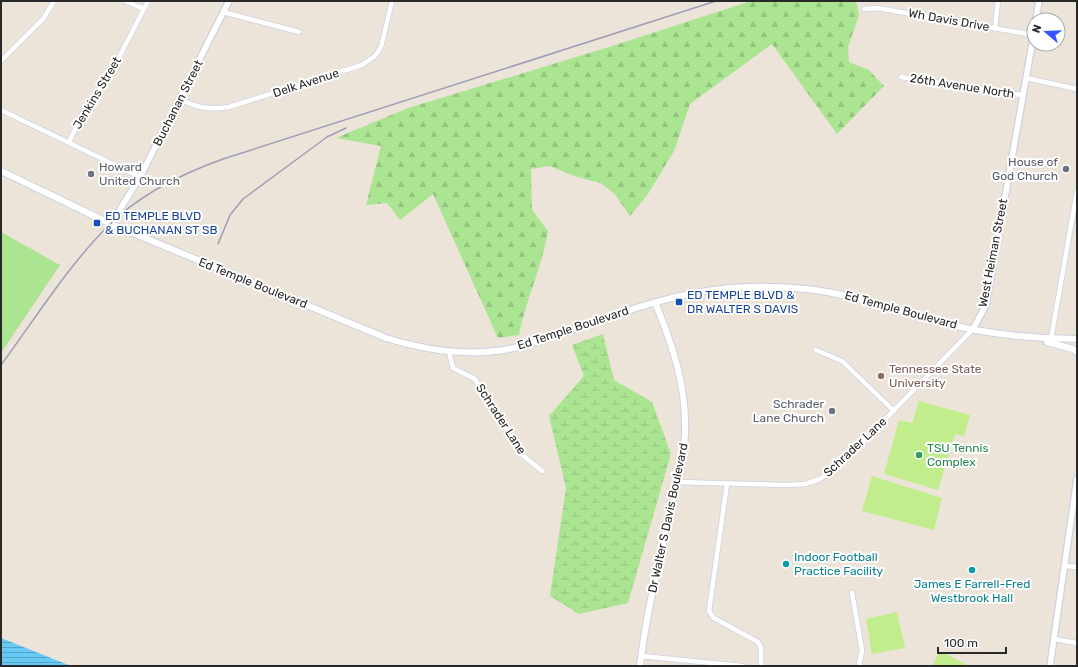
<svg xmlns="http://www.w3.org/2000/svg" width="1078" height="667" font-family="Rubik,sans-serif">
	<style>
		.green { fill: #ace592 }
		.forest { fill: url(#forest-firs) }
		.wetland { fill: url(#wetland-marsh) }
		.pitch { fill: #c2ed8d }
		.water { fill: url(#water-rules) }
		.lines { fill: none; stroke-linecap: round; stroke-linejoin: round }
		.minor-casing { stroke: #ced1e2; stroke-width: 6 }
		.tertiary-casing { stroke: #ced1e2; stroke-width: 8 }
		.secondary-casing { stroke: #ced1e2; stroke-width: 8 }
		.minor { stroke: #fff; stroke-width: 4.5 }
		.tertiary { stroke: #fff; stroke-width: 5.5 }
		.secondary { stroke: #fff; stroke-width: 6 }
		.rail { stroke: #9c9eb4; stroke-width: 1.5 }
		.worship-dot { fill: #6b7280; stroke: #fff; stroke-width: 1.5 }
		.transit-dot { fill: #1a4fb4; stroke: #fff; stroke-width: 1.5 }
		.education-dot { fill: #8d6e63; stroke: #fff; stroke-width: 1.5 }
		.leisure-dot { fill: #2e9e5b; stroke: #fff; stroke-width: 1.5 }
		.culture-dot { fill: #0f9aa8; stroke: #fff; stroke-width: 1.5 }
		.labels { text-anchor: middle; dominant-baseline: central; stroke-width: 4; stroke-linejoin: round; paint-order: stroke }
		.street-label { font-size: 12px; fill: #282828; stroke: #fff }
		.worship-label { font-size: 12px; fill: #5b616d; stroke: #fff; text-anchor: end }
		.transit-label { font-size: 12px; fill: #164399; stroke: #fff; text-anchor: start }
		.education-label { font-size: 12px; fill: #785e54; stroke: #fff; text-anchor: start }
		.leisure-label { font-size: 12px; fill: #27864d; stroke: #fff; text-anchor: start }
		.culture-label { font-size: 12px; fill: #0d838f; stroke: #fff; text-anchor: start }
	</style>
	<defs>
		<pattern id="forest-firs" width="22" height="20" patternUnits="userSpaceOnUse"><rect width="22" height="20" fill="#ace592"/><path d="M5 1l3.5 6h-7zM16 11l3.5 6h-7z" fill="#94c47e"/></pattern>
		<pattern id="wetland-marsh" width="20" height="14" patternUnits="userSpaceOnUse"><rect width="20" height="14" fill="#ace592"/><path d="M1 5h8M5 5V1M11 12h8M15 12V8" fill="none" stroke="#94c47e"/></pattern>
		<pattern id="water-rules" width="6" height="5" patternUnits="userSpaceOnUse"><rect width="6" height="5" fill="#66caf4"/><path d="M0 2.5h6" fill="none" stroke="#54a4c6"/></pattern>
	</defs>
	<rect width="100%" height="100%" fill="#ece4d9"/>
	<path class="green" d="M1 232 60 265 1 353Z"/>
	<path class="forest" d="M751 1H856L859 15 848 47 849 62 869 70 884 86 837 134 772 44 690 104 674 151 648 194 630 216 614 193 600 183 574 176 550 166 531 169 532 210 548 231C542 267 526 299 519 335L498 338 433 194 400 220 387 203 366 205 381 146 336 138 408 108 609 47Z"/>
	<path class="wetland" d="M603 334 614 380 652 402 671 454 628 603 579 614 550 596 566 488 549 416 584 376 572 345Z"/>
	<path class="pitch" d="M919 401 970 415 964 436 955 434 938 490 884 474 899 420 912 423Z
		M872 476 942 498 934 530 862 511Z
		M897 612 905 648 872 654 866 619Z
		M940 651 969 666H932Z"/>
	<path class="water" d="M1 638 71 666H1Z"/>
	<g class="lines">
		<defs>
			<path id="minor" d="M125 1 144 9
				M864 9 877 8 1034 35
				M223 12 299 32
				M995 28 998 1
				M1 61 43 19 54 1
				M901 77 1022 95
				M1026 78 1077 89
				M180 99C197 108 210 110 229 107L362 65 375 56 381 47 392 1
				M1 110 140 177
				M69 142 86 107 110 75 148 1
				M1051 339 1077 191
				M816 350 842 361 894 411
				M449 352 453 368 475 379 521 454 542 471
				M677 482 785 485 805 484 820 479 837 467 865 440 973 329
				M727 484 709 611 714 618 758 642 761 648V666
				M1065 566 1077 567
				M852 593 862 650 859 666
				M1054 639 1077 643
				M641 656 742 666"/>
			<path id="tertiary" d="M1036 20 1039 1
				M111 224 140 177 229 1
				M973 329 986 305 1034 33
				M1050 666 1077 479"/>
			<path id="secondary" d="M1 171 111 224 386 338C425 350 467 357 509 349 534 344 559 335 583 326 631 309 680 292 731 288 771 285 812 287 851 297 892 307 933 322 975 330 1009 336 1042 339 1077 339
				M1047 342 1073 349 1077 352
				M640 666C646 613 660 560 671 508 677 484 684 458 685 434 687 387 672 344 655 302"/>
		</defs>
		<use href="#minor" class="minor-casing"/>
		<use href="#tertiary" class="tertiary-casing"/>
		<use href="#secondary" class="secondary-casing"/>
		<use href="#minor" class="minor"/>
		<use href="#tertiary" class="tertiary"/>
		<use href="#secondary" class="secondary"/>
		<path class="rail" d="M218 244 230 215 243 199 327 137 346 128
			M1 365C35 319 66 269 106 228 138 195 181 174 223 159L716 1"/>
	</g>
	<g class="worship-dot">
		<circle cx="1066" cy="169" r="4"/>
		<circle cx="91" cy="174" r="4"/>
		<circle cx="832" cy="411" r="4"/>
	</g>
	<g class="transit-dot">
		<rect x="93" y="219" width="8" height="8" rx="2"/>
		<rect x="675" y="298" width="8" height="8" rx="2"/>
	</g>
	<circle class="education-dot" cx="881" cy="376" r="4"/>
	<circle class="leisure-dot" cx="919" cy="455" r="4"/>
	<g class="culture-dot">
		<circle cx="786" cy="564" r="4"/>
		<circle cx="972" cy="570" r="4"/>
	</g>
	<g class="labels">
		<g class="street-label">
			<text transform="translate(949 20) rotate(10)">Wh Davis Drive</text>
			<text transform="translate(306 83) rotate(-18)">Delk Avenue</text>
			<text transform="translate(962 86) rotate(9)">26th Avenue North</text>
			<text transform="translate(97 93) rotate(-59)">Jenkins Street</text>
			<text transform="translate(178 103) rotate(-63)">Buchanan Street</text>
			<text transform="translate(993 253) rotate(-79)">West Heiman Street</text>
			<text transform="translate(253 283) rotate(22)">Ed Temple Boulevard</text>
			<text transform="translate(901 310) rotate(15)">Ed Temple Boulevard</text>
			<text transform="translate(573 328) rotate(-18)">Ed Temple Boulevard</text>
			<text transform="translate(501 419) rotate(57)">Schrader Lane</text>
			<text transform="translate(855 447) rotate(-43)">Schrader Lane</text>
			<text transform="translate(668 518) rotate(-78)">Dr Walter S Davis Boulevard</text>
		</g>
		<g class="worship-label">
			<text x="1058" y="162">House of<tspan x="1058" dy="14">God Church</tspan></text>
			<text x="99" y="167" text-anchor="start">Howard<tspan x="99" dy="14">United Church</tspan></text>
			<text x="824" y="404">Schrader<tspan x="824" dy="14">Lane Church</tspan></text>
		</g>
		<g class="transit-label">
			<text x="105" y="216">ED TEMPLE BLVD<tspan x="105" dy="14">&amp; BUCHANAN ST SB</tspan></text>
			<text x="687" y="295">ED TEMPLE BLVD &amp;<tspan x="687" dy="14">DR WALTER S DAVIS</tspan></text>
		</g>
		<g class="education-label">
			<text x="889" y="369">Tennessee State<tspan x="889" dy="14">University</tspan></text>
		</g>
		<g class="leisure-label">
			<text x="927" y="448">TSU Tennis<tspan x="927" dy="14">Complex</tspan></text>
		</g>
		<g class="culture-label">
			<text x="794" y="557">Indoor Football<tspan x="794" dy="14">Practice Facility</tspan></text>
			<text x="972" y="584" text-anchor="middle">James E Farrell-Fred<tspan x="972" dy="14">Westbrook Hall</tspan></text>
		</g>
	</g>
	<rect width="1078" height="667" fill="none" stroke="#282828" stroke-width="4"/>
	<g transform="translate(1046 32) rotate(289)"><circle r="19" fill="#ffffff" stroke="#a9a9a9"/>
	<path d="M0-3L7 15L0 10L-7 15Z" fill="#3253ff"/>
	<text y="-6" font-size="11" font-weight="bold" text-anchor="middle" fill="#282828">N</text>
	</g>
	<path d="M938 647v6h68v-6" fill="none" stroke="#282828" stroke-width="2"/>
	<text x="944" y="647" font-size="12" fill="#282828" stroke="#ffffff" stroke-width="3" paint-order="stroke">100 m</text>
</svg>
